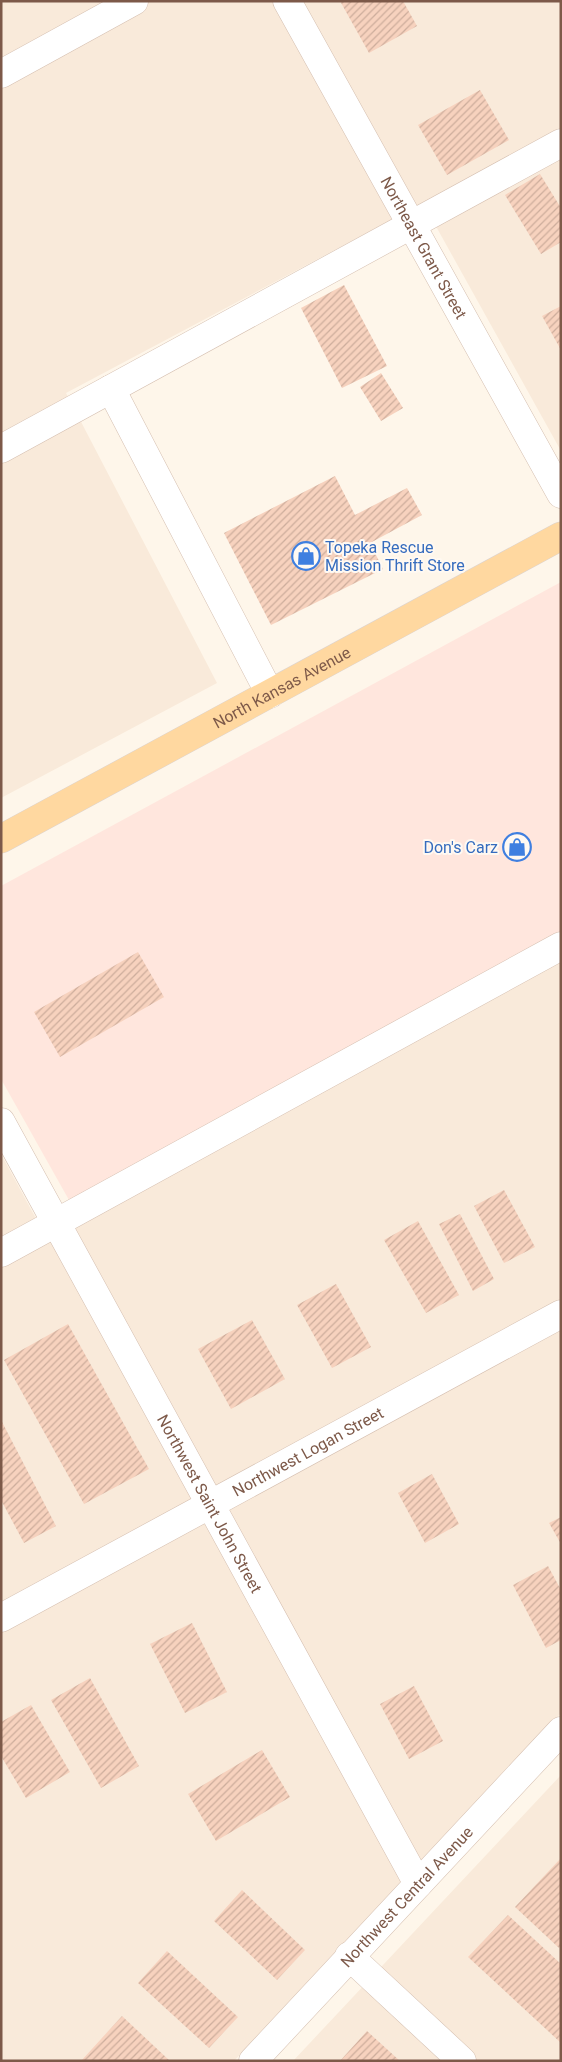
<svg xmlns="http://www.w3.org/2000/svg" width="562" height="2062" font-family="Roboto,sans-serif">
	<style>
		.residential { fill: #f9eada }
		.commercial { fill: #ffe6dd }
		.building { fill: url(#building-hatch) }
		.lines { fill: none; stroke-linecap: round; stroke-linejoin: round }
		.minor-casing { stroke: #d5bfb0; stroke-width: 29 }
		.major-casing { stroke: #ddd4d0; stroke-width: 29 }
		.minor { stroke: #fff; stroke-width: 28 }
		.major { stroke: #ffd8a0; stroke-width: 28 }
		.labels { text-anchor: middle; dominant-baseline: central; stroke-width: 4; stroke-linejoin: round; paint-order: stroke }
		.street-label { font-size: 16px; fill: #7d5949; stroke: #fff9f2 }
		.shop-label { font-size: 16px; fill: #366cbe; stroke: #fff9f2; text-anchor: start }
	</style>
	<defs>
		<pattern id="building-hatch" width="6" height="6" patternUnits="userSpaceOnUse" patternTransform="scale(1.25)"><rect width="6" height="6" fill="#f7d2be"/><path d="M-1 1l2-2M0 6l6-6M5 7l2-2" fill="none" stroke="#cdad9c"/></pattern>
	</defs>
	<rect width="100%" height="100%" fill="#fef6ea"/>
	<path class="residential" d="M1 1H561V451L423 203 66 393 217 683 1 798Z
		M561 956V1713L234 2061H1V1154L47 1239Z
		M561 1775V2061H293Z"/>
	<path class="commercial" d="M561 582V931L69 1200 1 1079V886Z"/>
	<path class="building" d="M340 1H403L417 26 369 53Z
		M480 90 509 140 447 175 418 125Z
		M540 174 561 208V242L541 254 505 195Z
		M344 285 387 366 342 388 301 308Z
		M561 306V350L542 316Z
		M381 373 403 408 381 421 360 387Z
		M335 476 355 515 407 488 422 515 370 543 383 569 271 625 224 533Z
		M138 952 164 997 60 1057 34 1012Z
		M504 1190 535 1247 504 1263 474 1206Z
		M460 1214 494 1279 473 1291 439 1224Z
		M418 1221 459 1295 426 1313 384 1240Z
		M336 1284 371 1347 332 1368 297 1305Z
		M252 1320 285 1379 231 1409 198 1349Z
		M68 1324 149 1469 84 1504 4 1360Z
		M1 1420 56 1526 24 1543 1 1500Z
		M432 1474 459 1524 425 1543 398 1493Z
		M561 1517V1544L549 1523Z
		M548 1566 561 1590V1640L546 1648 513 1585Z
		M192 1623 227 1692 185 1713 150 1644Z
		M90 1678 139 1766 101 1788 51 1700Z
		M414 1686 443 1741 409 1759 380 1704Z
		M31 1705 70 1772 26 1798 1 1756V1722Z
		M262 1750 290 1797 216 1841 188 1794Z
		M561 1858V1946L559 1948 515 1907Z
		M242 1890 305 1950 277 1980 214 1921Z
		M508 1915 561 1964V2043L468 1957Z
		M167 1951 238 2017 209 2048 138 1983Z
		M122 2016 170 2061H81Z
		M367 2031 400 2061H340Z"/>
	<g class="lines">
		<defs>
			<g id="minor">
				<path id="s1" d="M287 1 561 494"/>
				<path d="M1 74 134 1"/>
				<path d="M111 389 270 694"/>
				<path d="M1 449 561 143"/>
				<path id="s2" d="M1 1122 418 1884"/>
				<path d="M1 1253 561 946"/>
				<path id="s3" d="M1 1618 561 1314"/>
				<path d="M349 1956 462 2061"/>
				<path id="s4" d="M253 2061 561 1731"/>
			</g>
			<g id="major">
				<path id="s5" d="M1 839 561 536"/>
			</g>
		</defs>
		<use href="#minor" class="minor-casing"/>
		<use href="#major" class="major-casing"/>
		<use href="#minor" class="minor"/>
		<use href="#major" class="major"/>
	</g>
	<defs>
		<symbol id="shop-ring" viewBox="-11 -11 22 22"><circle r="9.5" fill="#fff9f2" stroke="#3f7fe0" stroke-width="1.5"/><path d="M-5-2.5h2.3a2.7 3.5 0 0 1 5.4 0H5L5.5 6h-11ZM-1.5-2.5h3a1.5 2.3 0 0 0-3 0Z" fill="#3f7fe0"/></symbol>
	</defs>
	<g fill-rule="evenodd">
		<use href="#shop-ring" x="290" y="540" width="32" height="32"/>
		<use href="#shop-ring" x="501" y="831" width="32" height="32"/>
	</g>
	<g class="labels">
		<g class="street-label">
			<text stroke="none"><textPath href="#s1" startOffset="282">Northeast Grant Street</textPath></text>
			<text stroke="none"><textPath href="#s5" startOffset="319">North Kansas Avenue</textPath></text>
			<text stroke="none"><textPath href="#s3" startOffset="349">Northwest Logan Street</textPath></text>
			<text stroke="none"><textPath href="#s2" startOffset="435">Northwest Saint John Street</textPath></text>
			<text stroke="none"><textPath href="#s4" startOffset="225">Northwest Central Avenue</textPath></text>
		</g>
		<g class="shop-label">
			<text x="325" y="547">Topeka Rescue<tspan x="325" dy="18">Mission Thrift Store</tspan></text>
			<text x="498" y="847" text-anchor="end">Don's Carz</text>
		</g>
	</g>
	<rect width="562" height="2062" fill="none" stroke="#7d5949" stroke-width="5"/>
</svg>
